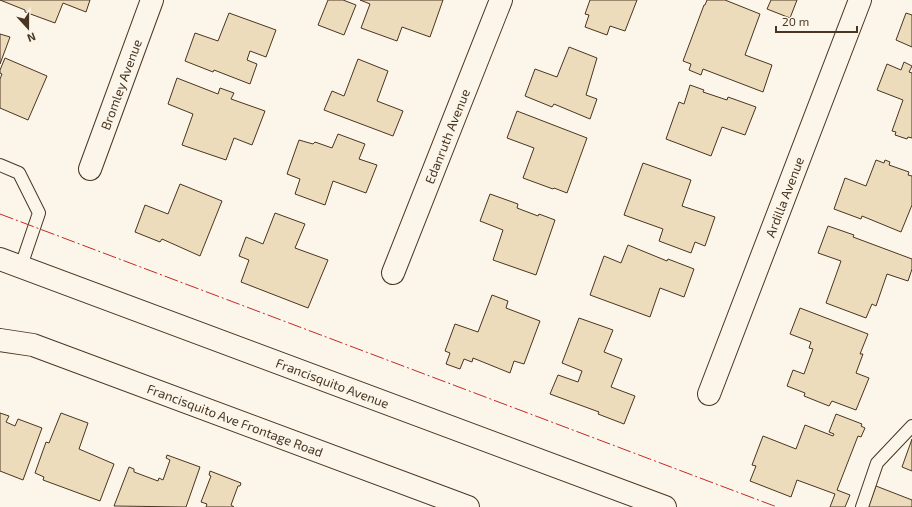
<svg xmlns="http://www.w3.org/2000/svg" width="912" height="507" font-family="'Exo 2',sans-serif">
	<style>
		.building { fill: #ecdcbc; stroke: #4a3520 }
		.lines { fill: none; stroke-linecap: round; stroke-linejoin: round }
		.service-casing { stroke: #4a3520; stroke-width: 14 }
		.minor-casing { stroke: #4a3520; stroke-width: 24 }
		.tertiary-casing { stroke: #4a3520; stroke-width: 24 }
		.service { stroke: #fbf6e9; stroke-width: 12 }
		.minor { stroke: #fbf6e9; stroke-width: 22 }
		.tertiary { stroke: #fbf6e9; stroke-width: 22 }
		.power { stroke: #c62828; stroke-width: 1; stroke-dasharray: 14 3 2 3; stroke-linecap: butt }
		.labels { text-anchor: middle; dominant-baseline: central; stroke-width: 3; stroke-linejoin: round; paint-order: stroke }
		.street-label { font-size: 13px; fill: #4a3520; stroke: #fbf6e9 }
	</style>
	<rect width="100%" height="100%" fill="#fbf6e9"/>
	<path class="building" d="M0 0H90L86 12 63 3 55 23 25 12V10Z
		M328 0H343L356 5 344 35 318 25Z
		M360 0H443L430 37 402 27 397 41 361 28 370 4Z
		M590 0H637L625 31 610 26 607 35 585 27 589 15 585 14Z
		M707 0H725L760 14 745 55 772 65 763 92 703 69 701 75 689 70 691 64 683 61 704 5H705Z
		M771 0H797L790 18 767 9Z
		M229 13 276 30 266 57 250 51 247 60 257 64 250 84 214 70 213 72 185 61 195 33 218 41Z
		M906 13 912 15V47L896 40Z
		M0 34 10 37 0 64Z
		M569 47 597 58 586 95 597 99 590 119 554 104 552 107 525 96 535 69 557 77Z
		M5 58 47 76 28 120 0 108V79L2 74 0 73V70Z
		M358 59 388 71 377 101 403 111 393 136 324 110 332 91 344 96Z
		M904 62 912 66 909 72 912 73V138L908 137 907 139 895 135 896 132 892 131 903 100 877 90 887 64 901 70Z
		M177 78 218 94 220 88 234 93 231 99 265 111 252 145 234 138 226 160 182 145 193 114 168 104Z
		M690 85 704 90 703 92 727 100 728 97 756 107 745 135 722 127 711 156 666 139 679 102 684 104Z
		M517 111 587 138 567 193 554 188 553 189 523 178 534 148 507 138Z
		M338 134 365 144 359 159 377 165 366 193 333 181 325 205 295 194 300 179 287 174 299 140 313 144 315 142 332 148Z
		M876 160 884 163 885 160 890 162 889 165 909 172 908 175 912 176V205L901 232 862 216 861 219 834 209 845 178 866 186Z
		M643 163 691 180 682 206 715 217 705 246 695 242 691 253 659 241 663 229 624 215Z
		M180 184 222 201 200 256 162 239 160 242 135 232 145 205 168 214Z
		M490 194 518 204 517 208 538 216 539 214 555 220 536 275 493 260 503 230 480 221Z
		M275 213 305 224 295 248 328 260 308 308 241 282 249 260 239 256 246 237 263 244Z
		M828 226 854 235 853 237 912 259V269L908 281 887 274 876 306 872 304 866 318 826 303 841 261 818 253Z
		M628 245 667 261 668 259 694 269 684 297 660 288 650 317 590 295 604 256 621 263Z
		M492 295 508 301 506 308 540 321 524 364 514 361 510 373 473 358 472 362 464 359 460 369 446 364 450 353 445 351 455 324 478 332Z
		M800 308 868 334 860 354H863L856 373 869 378 856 410 832 401 829 406 804 396 805 393 787 386 793 370 804 374 813 349 809 348 811 342 790 334Z
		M579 318 613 330 604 352 622 359 611 387 635 396 624 424 598 414 599 412 550 394 558 375 578 382 582 371 562 363Z
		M0 413 9 416 6 422 15 426 18 419 42 428 23 480 0 471Z
		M61 413 88 423 79 449 114 464 100 501 43 480 44 477 35 473 46 442 49 443Z
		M836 414 862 424 861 426 865 428 861 437 858 436 837 490 850 495 845 507H830L835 494 797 480 791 497 750 481 756 466 752 465 763 436 796 449 805 425 833 436 834 434 829 432Z
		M912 439V471L902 467Z
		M167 455 200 467 186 507 114 506 129 467 134 469V472L158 481 159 478 163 480 170 460 166 458Z
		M210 471 241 483 240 486H238L231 505 234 507H206L207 504 201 502 211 476 209 475Z
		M876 486 912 500V507H868Z"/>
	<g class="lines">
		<defs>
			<path id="service" d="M0 165 19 173 39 213 21 266
				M862 507 877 463 912 426"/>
			<g id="minor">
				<path id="s1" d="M90 169 152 0"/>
				<path id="s2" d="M393 273 501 0"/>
				<path id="s3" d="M0 340 33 345 468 507"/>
				<path id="s4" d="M709 394 860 0"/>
			</g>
			<g id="tertiary">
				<path id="s5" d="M0 259 665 507"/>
			</g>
		</defs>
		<use href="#service" class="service-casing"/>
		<use href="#minor" class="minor-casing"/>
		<use href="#tertiary" class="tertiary-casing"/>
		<use href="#service" class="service"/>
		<use href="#minor" class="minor"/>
		<use href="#tertiary" class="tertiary"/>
		<path class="power" d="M0 214 777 507"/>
	</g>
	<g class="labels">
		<g class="street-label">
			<text stroke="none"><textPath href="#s1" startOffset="90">Bromley Avenue</textPath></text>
			<text stroke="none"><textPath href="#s2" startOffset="147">Edanruth Avenue</textPath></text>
			<text stroke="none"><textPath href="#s4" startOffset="211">Ardilla Avenue</textPath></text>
			<text stroke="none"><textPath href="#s5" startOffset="355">Francisquito Avenue</textPath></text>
			<text stroke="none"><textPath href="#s3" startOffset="249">Francisquito Ave Frontage Road</textPath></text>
		</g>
	</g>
	<g transform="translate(28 28) rotate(159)" stroke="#fbf6e9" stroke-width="3" paint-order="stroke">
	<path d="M0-3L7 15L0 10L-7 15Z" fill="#4a3520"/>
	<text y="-6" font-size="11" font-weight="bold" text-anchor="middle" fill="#4a3520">N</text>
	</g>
	<path d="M776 26v6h81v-6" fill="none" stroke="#4a3520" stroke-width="2"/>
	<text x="782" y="26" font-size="12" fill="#4a3520" stroke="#fbf6e9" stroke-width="3" paint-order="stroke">20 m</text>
</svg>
